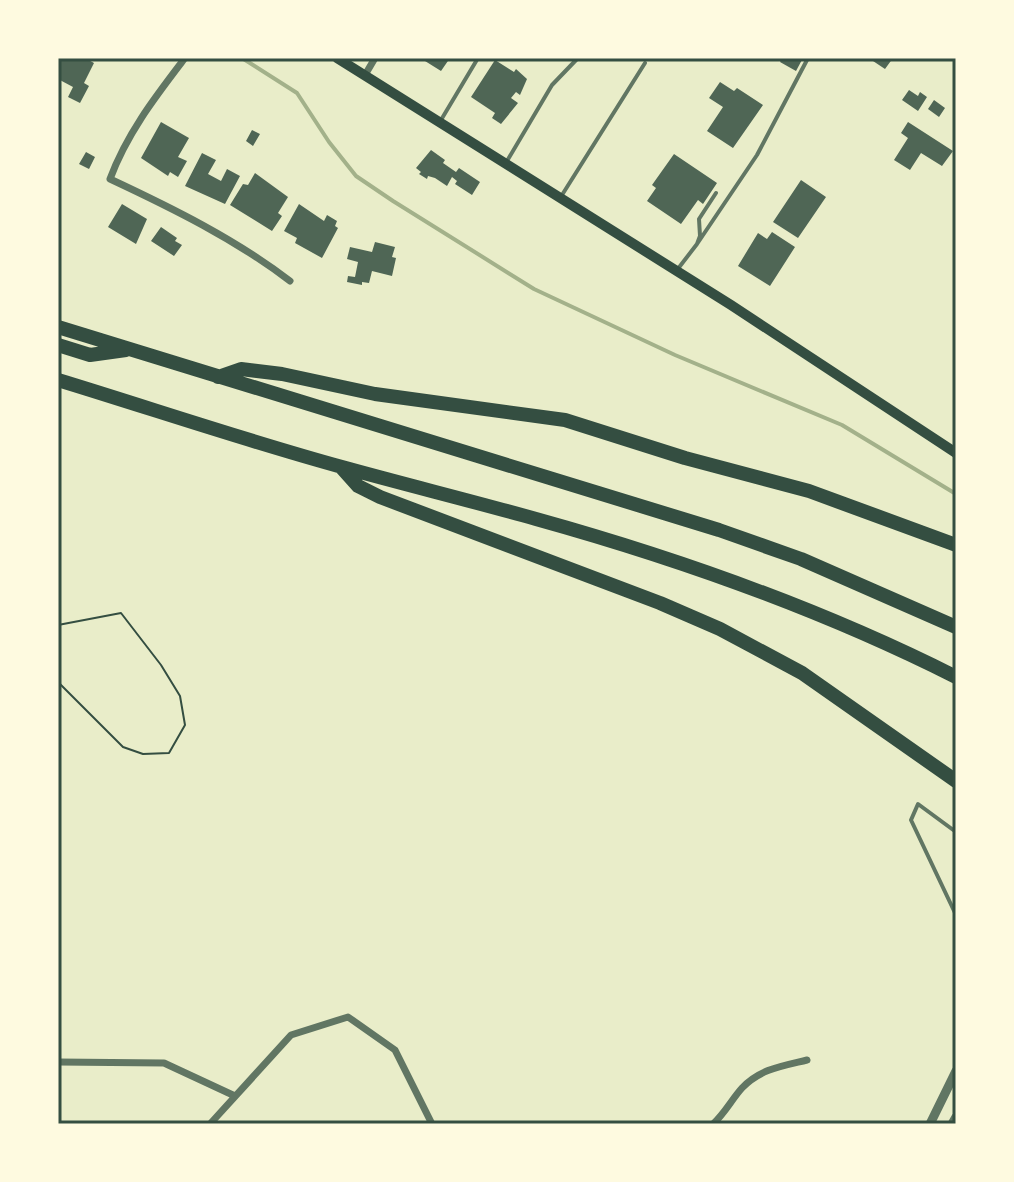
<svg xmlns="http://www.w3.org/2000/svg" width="1014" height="1182" font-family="'Asap Condensed',sans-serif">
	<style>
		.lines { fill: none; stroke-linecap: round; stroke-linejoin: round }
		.stream { stroke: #a3b18a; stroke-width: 4 }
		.building { fill: #4f6655 }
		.path { stroke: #344e41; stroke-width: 2 }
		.service { stroke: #617663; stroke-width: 4 }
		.minor { stroke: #617663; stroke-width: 7 }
		.tertiary { stroke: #617663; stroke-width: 9 }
		.secondary { stroke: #344e41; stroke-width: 10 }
		.motorway { stroke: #344e41; stroke-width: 14 }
		.neatline { fill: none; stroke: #344e41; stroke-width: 3 }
	</style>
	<rect width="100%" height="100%" fill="#e9edc9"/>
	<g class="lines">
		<path class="stream" d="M242 58 297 93 329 142 356 176 393 201 534 289 675 355 842 425 956 494"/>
	</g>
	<path class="building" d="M58 58H85L94 63 84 83 89 86 80 103 68 97 73 87 58 79Z
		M426 58H450L441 71 425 61Z
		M782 58H803L796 71 780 62Z
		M875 58H893L885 69 873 61Z
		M495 60 514 72 516 69 527 79 520 95 516 92 511 98 518 103 501 124 492 118 495 113 471 97Z
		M720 82 734 91 737 88 763 105 733 148 707 131 723 107 709 98Z
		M909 90 918 96 920 92 927 97 918 111 902 100Z
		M934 100 945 108 939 117 928 109Z
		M161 122 189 138 178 157 187 161 178 177 170 172 168 176 141 158Z
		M908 122 953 151 942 166 921 153 910 170 894 160 908 138 901 133Z
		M252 130 260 134 253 146 246 141Z
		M431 150 445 160 443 163 456 172 459 168 480 182 472 195 455 184 457 181 452 177 447 186 435 178 428 176 427 179 419 174 421 172 416 168Z
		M86 152 95 157 89 169 79 164Z
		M202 153 216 160 208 174 221 181 227 169 240 176 225 204 185 186Z
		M674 154 717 183 703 204 698 200 681 224 647 201 656 188 652 185Z
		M255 173 288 197 278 213 282 216 272 231 230 205 243 184 248 185Z
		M801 180 826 197 798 238 773 222Z
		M122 204 147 219 136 244 108 227Z
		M299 204 324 221 327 215 337 221 335 226 338 228 322 258 295 243 297 238 284 231Z
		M161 227 177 238 175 241 182 245 174 256 151 241Z
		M772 232 795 247 770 286 738 266 758 233 767 239Z
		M375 242 395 247 392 257 396 258 392 276 372 271 369 283 362 282V285L347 282 348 276 355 277 358 262 347 259 350 247 372 252Z"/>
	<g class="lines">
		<path class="path" d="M58 625 121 613 161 665 180 696 185 725 169 753 143 754 123 747 58 682"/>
		<path class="service" d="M441 120 478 58
			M507 161 552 85 578 58
			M562 195 645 63
			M697 244 757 155 807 60
			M677 270 697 244 700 236 699 219 716 193
			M956 832 918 804 911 820 956 915"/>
		<path class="minor" d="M185 58C156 96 127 133 110 179 172 208 235 239 290 281
			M365 75 375 58
			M58 1062 164 1063 235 1096
			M210 1124 291 1035 348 1017 395 1050 432 1124
			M713 1124C725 1113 732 1099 742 1088 760 1069 782 1066 807 1060"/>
		<path class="tertiary" d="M930 1124 956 1071
			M952 1124 956 1117"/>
		<path class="secondary" d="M337 58 731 305 956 453"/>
		<path class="motorway" d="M58 327 719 530 801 559 956 627
			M58 345 90 355 126 350
			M218 377 241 369 282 374 375 394 565 420 685 458 809 491 956 545
			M58 380C153 409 247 441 342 467 407 485 472 501 536 519 680 559 823 610 956 677
			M341 467 358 486 380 497 660 603 720 629 802 673 956 781"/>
	</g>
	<rect width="1014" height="1182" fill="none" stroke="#fefae0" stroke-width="120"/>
	<rect x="60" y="60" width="894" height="1062" class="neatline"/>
</svg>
